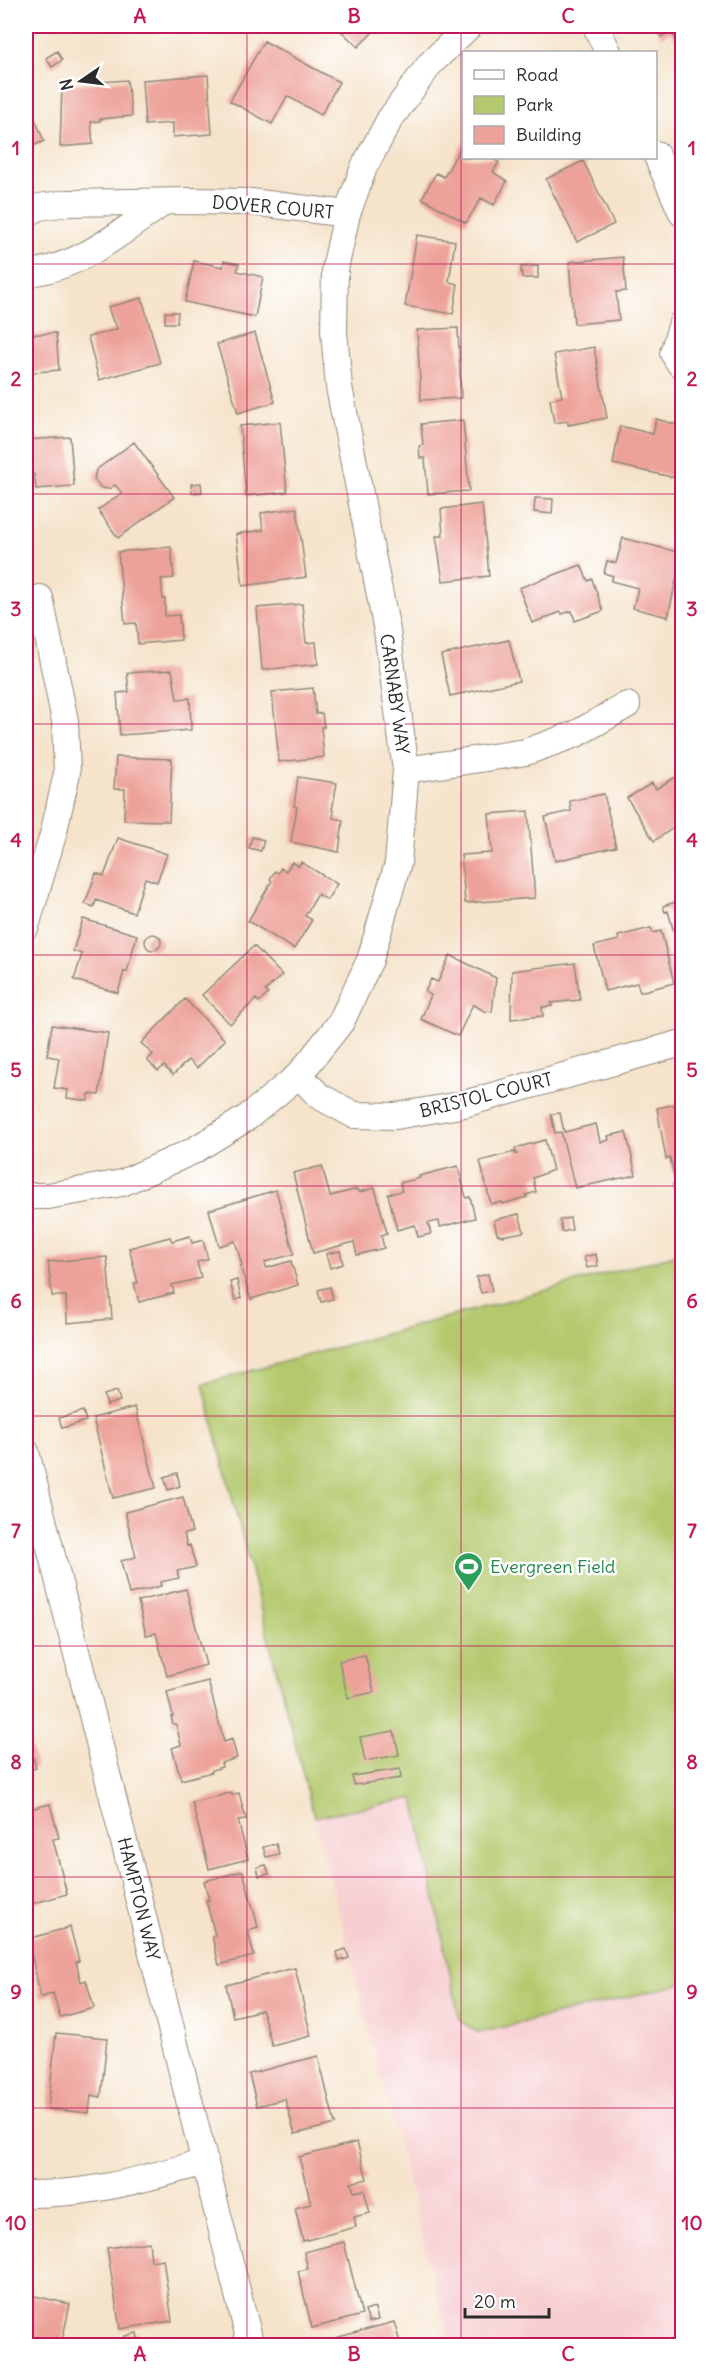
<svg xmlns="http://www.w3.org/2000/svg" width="708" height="2371" font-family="Delius,sans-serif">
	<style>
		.built { fill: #f7cfd1 }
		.green { fill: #b4c96d; stroke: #707a4c; stroke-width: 1.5 }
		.building { fill: #eda299 }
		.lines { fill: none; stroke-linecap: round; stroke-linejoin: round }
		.street-casing { stroke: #90877a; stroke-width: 28 }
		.street { stroke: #fff; stroke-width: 26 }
		.grid { fill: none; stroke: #c2185b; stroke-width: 1.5; stroke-opacity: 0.55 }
		.labels { text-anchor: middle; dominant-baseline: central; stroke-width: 5; stroke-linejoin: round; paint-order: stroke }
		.street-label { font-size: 18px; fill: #2b2b2b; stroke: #fff }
		.leisure-label { font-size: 18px; fill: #27864d; stroke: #fff; text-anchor: start }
		.neatline { fill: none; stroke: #c2185b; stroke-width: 2 }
		.grid-label { font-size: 20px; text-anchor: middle; font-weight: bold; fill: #c2185b }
	</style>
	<rect width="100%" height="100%" fill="#fff"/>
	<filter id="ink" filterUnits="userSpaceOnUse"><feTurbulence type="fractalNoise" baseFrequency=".0167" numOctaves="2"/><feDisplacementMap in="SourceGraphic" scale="12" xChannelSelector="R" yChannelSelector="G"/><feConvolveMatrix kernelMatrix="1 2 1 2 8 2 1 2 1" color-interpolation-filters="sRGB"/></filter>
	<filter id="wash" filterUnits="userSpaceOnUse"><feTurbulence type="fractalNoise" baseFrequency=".008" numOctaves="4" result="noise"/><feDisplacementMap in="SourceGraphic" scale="24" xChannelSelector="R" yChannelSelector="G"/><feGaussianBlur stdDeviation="1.35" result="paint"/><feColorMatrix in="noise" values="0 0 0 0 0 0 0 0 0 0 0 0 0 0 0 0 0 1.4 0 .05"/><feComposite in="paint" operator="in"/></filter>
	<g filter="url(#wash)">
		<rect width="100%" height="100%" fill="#f5e3ca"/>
		<path class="built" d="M682 1253V2345H450L203 1384Z"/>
		<path class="green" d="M682 1253V1984L479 2033 460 2021 414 1798 314 1817 203 1384Z"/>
		<g id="blocks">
			<path class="building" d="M336 26H379L358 47Z
				M656 26H682V49L671 32 661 37Z
				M264 41 339 82 321 115 287 96 272 124 230 101Z
				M57 51 62 60 52 67 46 58Z
				M208 75 212 134 173 137V123L145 125 142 80Z
				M127 80 132 116 100 119V121L91 122 93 144 60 147 62 85Z
				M26 97 44 141 26 149Z
				M464 141V158H490L499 162 493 172 507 181 494 205 481 198 466 223 422 198 436 173 444 177Z
				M583 161 614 224 577 242 546 179Z
				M417 235 455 241 449 282 458 284 453 314 405 306Z
				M623 257 626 291 616 292 619 320 574 324 569 262Z
				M194 261 223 267 224 261 239 264 237 271 263 277 255 317 185 302Z
				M538 266V278H522L521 267Z
				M142 298 160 363 99 380 88 337 117 329 115 322H113L108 307Z
				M165 312H178L177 323H165Z
				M458 328 461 398 421 400 417 330Z
				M56 333 59 370 26 373V335Z
				M255 333 275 402 238 413 217 344Z
				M594 347 607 418 568 425V421L554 423 550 399 562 397 554 354Z
				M656 419 682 426V455L676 478 613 464 620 426 653 434Z
				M463 420 469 491 428 494 425 458H420L419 446 423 445 421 424Z
				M280 422 287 492 246 496 240 426Z
				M70 437 74 486 36 489 34 474H26V440Z
				M134 442 174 497 118 538 98 510 122 493 115 485 109 489 101 488 94 479 96 470Z
				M201 483 202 492 192 493 191 484Z
				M535 498 553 499 552 514 534 512Z
				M482 504 489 576 443 581 436 536H443L441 509Z
				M297 508 306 577 243 586 236 534 263 530 261 513Z
				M623 538 682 553 668 617 633 608 638 588 611 581 613 576 604 573 607 561 616 563Z
				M171 547 174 578 161 579 163 599H165V616L179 615 181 640 138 644 136 623 125 624 118 552Z
				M581 565 588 581 592 579 603 611 575 621 572 611 562 614 561 612 532 623 519 588Z
				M302 604 306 643 316 642 318 664 262 670 257 608Z
				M509 640 519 681 450 696 441 655Z
				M172 670 177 699 190 698 191 730 120 735 117 693 129 692 127 673Z
				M313 688 316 714 322 713 324 727H321L324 757 279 762 272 692Z
				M116 757 172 759 169 821 124 820 125 789H114Z
				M682 773V822L654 841 627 798 652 783 656 789Z
				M298 777 337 783 332 810 334 811 333 818 343 820 339 852 291 842 297 807 294 806Z
				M604 794 616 847 555 861 545 817 571 811 570 801Z
				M528 811 535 898 465 903 461 855 492 853 489 814Z
				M252 837 264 840 261 851 249 848Z
				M118 838 167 854 157 882 145 878 134 913 96 900 94 907 85 904 96 873 104 876Z
				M292 862 299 866 301 862 337 884 327 900 318 894 305 916 312 920 294 949 248 921 272 881 270 879 275 871 278 873 281 868 286 871Z
				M682 900V961L668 911 665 912 663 906Z
				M83 919 137 935 127 972 124 971 118 993 74 980 82 954 73 951Z
				M651 928 653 933 661 931 674 983 640 992 637 983 605 991 594 946 619 940 618 936Z
				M145 942a8 8 0 1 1 16 0a8 8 0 1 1-16 0Z
				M254 946 282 975 265 991 268 994 259 1002 256 999 230 1024 202 995Z
				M450 955 496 978 492 1012 484 1011 473 1004 458 1036 421 1019 431 995 425 992 431 979 438 982Z
				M575 963 580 1000 551 1003 552 1006 542 1007 543 1016 511 1019 512 971Z
				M185 999 225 1040 197 1068 188 1060 173 1075 164 1066 158 1071 147 1060 153 1055 141 1043Z
				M52 1025 108 1033 99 1095 89 1094 88 1101 67 1098 68 1090 54 1088 59 1058 47 1056Z
				M682 1103V1187L674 1189 673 1184H676L670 1158 666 1159 657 1108Z
				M560 1113 564 1132 596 1124 600 1142 609 1140 608 1136 626 1132 636 1175 575 1188 561 1132 555 1133 551 1114Z
				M545 1140 553 1170 533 1178 536 1192 526 1195 527 1197 502 1204V1202L491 1204 480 1161 514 1152 515 1154H517L515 1148Z
				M322 1166 330 1196 358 1189 359 1192 375 1188 387 1233 381 1235 384 1248 357 1255 354 1242 313 1253 293 1173Z
				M458 1166 466 1198 470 1197 475 1218 440 1227 439 1221 428 1223 431 1234 418 1237 415 1225 397 1230 388 1194 402 1191 400 1183 420 1178 419 1176Z
				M276 1190 294 1254 265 1262 266 1268 291 1261 298 1285 251 1299 240 1266 242 1265 235 1241 219 1246 209 1210Z
				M519 1214 524 1232 502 1236 497 1234 494 1220Z
				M570 1218 572 1230 562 1232 560 1220Z
				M190 1236 192 1243 203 1240 208 1259 197 1262 201 1278 172 1285 174 1293 139 1302 134 1283H138L129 1248 170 1237 172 1241Z
				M340 1251 343 1264 330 1268 326 1254Z
				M596 1254 598 1266 587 1268 584 1257Z
				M107 1257 112 1319 67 1323 66 1296H52L48 1262Z
				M488 1274 492 1291 481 1293 476 1277Z
				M237 1280 241 1298 235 1300 230 1282Z
				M330 1287 333 1299 321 1302 318 1290Z
				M117 1391 120 1401 107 1405 104 1395Z
				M135 1407 156 1488 113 1498 93 1418Z
				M83 1411 86 1421 62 1428 59 1418Z
				M177 1473 180 1486 168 1490 164 1477Z
				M183 1497 192 1532 184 1534 187 1546 190 1545 196 1567 177 1571 179 1578 160 1582 161 1586 129 1594 121 1561 136 1557 125 1512Z
				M186 1589 206 1665 167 1676 156 1633 146 1635 138 1601Z
				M365 1655 374 1692 348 1698 339 1661Z
				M208 1681 224 1742 232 1739 237 1758 221 1763 222 1767 212 1770V1772L181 1780 172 1748 181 1745 176 1724H173L171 1717 173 1716 167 1692Z
				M394 1731 399 1755 365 1761 360 1737Z
				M28 1737 36 1768 26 1771V1738Z
				M400 1769 401 1778 354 1785 352 1776Z
				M231 1793 232 1795 239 1793 246 1819 238 1820 248 1859 209 1869 192 1802Z
				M50 1804 59 1838 53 1839 67 1894 27 1905 26 1810Z
				M276 1844 279 1854 266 1857 263 1847Z
				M266 1865 269 1874 259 1876 257 1867Z
				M243 1871 258 1927 248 1930 254 1956 219 1965 212 1936 215 1935 206 1900H209L204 1881Z
				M70 1927 79 1961 76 1962 81 1982 86 1980 94 2008 60 2017 53 1993 41 1998 28 1939Z
				M346 1949 349 1958 339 1961 337 1952Z
				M295 1968 311 2036 272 2046 262 2010 233 2017 226 1985Z
				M56 2033 107 2038 101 2097 91 2095 89 2113 48 2109Z
				M318 2056 335 2124 295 2134 285 2099 257 2106 249 2074Z
				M357 2142 367 2179 351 2183 354 2192 364 2190 370 2213 354 2217 356 2227 303 2241 295 2208 311 2204 299 2157Z
				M149 2242 151 2261 163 2259 172 2321 120 2329 107 2248Z
				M344 2242 362 2315 312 2328 298 2271 308 2269 304 2252Z
				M26 2294 70 2304 61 2346H26Z
				M375 2308 378 2320 369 2322 365 2311Z
				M394 2322 401 2346H337L335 2338Z
				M137 2333 139 2343 127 2346 125 2336Z"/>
		</g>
	</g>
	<g filter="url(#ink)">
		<use href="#blocks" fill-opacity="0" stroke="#90877a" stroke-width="1.5"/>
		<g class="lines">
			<defs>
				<path id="street" d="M596 26 608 52
					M656 154 682 213
					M26 214 39 207 68 203 188 201 251 202 347 214
					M26 273C79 269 121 232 163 203
					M682 323 673 353 680 364H682
					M406 770 526 752 576 734 627 705
					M26 926 53 835 67 773 65 721 40 598
					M299 1075 319 1096 354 1115 396 1116 460 1105 682 1043
					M26 1196H48L122 1183 193 1151 248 1117 299 1075 341 1022 370 960 398 863 406 770 387 631 339 387 334 331 335 269 347 214 364 167 390 119 430 64 469 26
					M26 1452 251 2346
					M26 2194C92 2195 142 2179 205 2162"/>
			</defs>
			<use href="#street" class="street-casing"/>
			<use href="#street" class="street"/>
		</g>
	</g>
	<path class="grid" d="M247 26V2346M461 26V2346M26 264H682M26 494H682M26 724H682M26 955H682M26 1186H682M26 1416H682M26 1646H682M26 1877H682M26 2108H682"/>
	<defs>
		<symbol id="stadium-pin" viewBox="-11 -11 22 30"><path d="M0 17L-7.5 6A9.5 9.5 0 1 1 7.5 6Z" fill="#2e9e5b" stroke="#fff"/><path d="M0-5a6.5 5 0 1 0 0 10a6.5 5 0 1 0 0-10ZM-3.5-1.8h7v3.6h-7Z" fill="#fff"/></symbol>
	</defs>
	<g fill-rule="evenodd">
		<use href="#stadium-pin" x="452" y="1550" width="33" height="45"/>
	</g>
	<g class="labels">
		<g class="street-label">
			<text transform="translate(273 207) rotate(5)">DOVER COURT</text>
			<text transform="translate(395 694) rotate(82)">CARNABY WAY</text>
			<text transform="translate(486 1095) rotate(-14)">BRISTOL COURT</text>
			<text transform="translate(139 1899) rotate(76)">HAMPTON WAY</text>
		</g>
		<g class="leisure-label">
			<text x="490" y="1566">Evergreen Field</text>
		</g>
	</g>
	<rect width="708" height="2371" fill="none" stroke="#fff" stroke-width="66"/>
	<rect x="462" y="51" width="195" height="108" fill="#ffffff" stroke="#aaaaaa" stroke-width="1.5"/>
	<rect x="474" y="70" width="30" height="9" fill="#ffffff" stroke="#aaaaaa" stroke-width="1.5"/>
	<text x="516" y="81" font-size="18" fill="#2b2b2b">Road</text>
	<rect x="474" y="96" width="30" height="18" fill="#b4c96d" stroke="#aaaaaa" stroke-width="1.5"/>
	<text x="516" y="111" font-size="18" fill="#2b2b2b">Park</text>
	<rect x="474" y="126" width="30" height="18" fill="#eda299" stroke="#aaaaaa" stroke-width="1.5"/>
	<text x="516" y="141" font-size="18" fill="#2b2b2b">Building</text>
	<g transform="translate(81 81) rotate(256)" stroke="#ffffff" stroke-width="4.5" paint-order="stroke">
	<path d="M0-4.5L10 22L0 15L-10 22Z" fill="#2b2b2b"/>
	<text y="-9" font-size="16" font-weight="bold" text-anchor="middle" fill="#2b2b2b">N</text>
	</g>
	<path d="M465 2308v9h84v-9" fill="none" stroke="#2b2b2b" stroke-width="3"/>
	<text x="474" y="2308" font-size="18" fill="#2b2b2b" stroke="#ffffff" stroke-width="4.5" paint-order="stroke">20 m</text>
	<rect x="33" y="33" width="642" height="2305" class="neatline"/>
	<g class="grid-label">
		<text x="140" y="23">A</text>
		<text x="354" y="23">B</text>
		<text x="568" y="23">C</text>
		<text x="16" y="155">1</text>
		<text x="692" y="155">1</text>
		<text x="16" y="386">2</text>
		<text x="692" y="386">2</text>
		<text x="16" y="616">3</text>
		<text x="692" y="616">3</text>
		<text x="16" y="847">4</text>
		<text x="692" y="847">4</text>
		<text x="16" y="1077">5</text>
		<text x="692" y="1077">5</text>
		<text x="16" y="1308">6</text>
		<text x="692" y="1308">6</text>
		<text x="16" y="1538">7</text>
		<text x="692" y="1538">7</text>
		<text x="16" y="1769">8</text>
		<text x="692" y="1769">8</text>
		<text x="16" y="1999">9</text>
		<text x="692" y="1999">9</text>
		<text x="16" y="2230">10</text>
		<text x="692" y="2230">10</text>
		<text x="140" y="2361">A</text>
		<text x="354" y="2361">B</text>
		<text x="568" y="2361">C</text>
	</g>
</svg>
